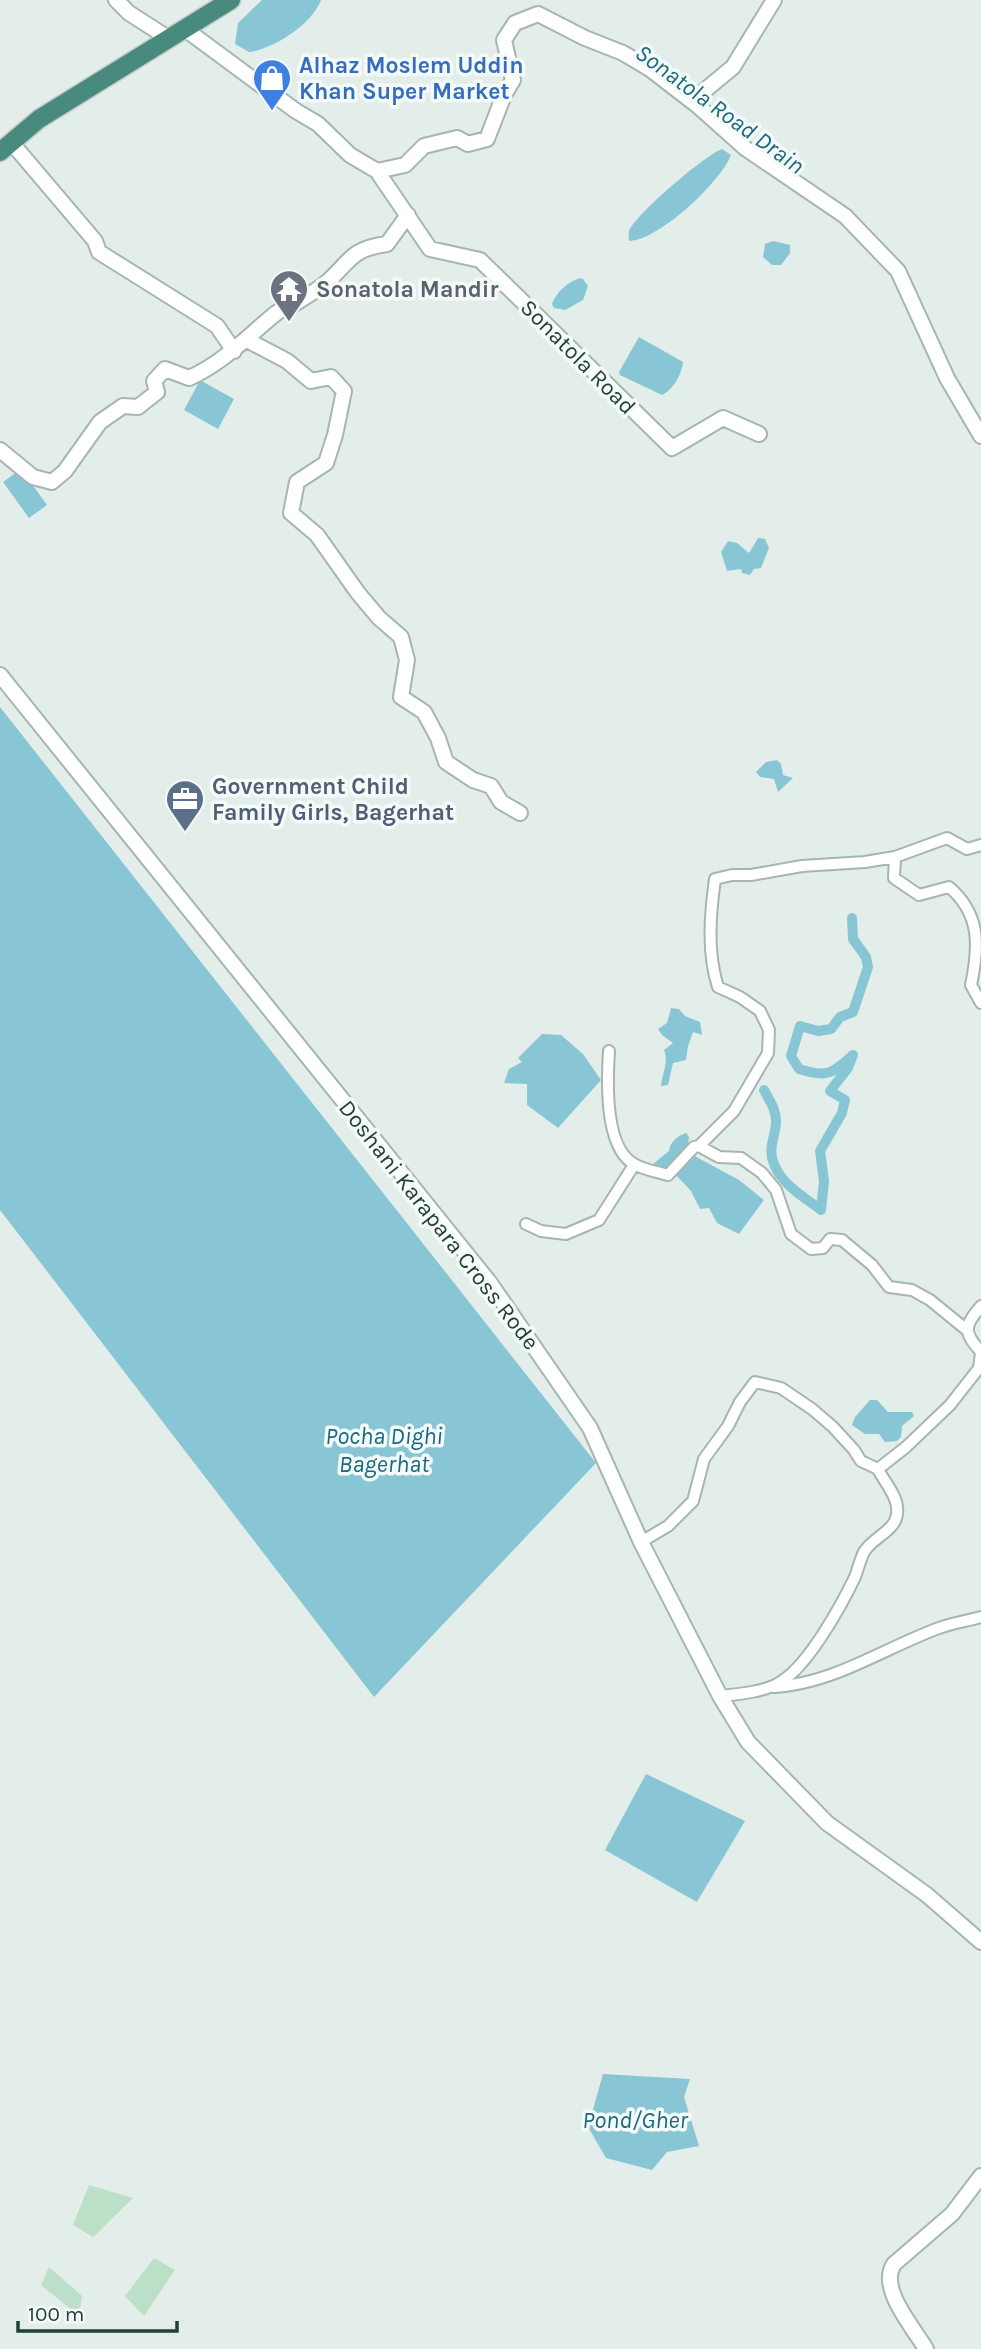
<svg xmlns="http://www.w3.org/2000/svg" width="981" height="2349" font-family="Karla,sans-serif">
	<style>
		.green { fill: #bbe0c7 }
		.water { fill: #89c6d5 }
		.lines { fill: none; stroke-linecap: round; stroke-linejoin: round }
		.canal { stroke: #89c6d5; stroke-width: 10 }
		.minor-casing { stroke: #a5b6b2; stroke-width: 14 }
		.tertiary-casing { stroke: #a5b6b2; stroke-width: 18 }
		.trunk-casing { stroke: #c1cac8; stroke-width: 21 }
		.minor { stroke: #fff; stroke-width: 10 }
		.tertiary { stroke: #fff; stroke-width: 14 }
		.trunk { stroke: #498a7e; stroke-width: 18 }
		.labels { text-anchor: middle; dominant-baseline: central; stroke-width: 7; stroke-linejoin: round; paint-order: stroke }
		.shop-label { font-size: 23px; font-weight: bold; fill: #366cbe; stroke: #f4faf7; text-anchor: start }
		.worship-label { font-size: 23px; font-weight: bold; fill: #5b616d; stroke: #f4faf7; text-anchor: start }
		.street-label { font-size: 23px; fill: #22403a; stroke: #f4faf7 }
		.service-label { font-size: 23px; font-weight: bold; fill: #4e5e75; stroke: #f4faf7; text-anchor: start }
		.water-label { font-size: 24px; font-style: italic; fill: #186980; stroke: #f4faf7 }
	</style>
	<rect width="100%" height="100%" fill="#e3eeea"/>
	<path class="green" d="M89 2185 133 2198 93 2237 73 2225Z
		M154 2258 175 2270 144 2316 125 2296Z
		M49 2267 82 2296 79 2316 41 2285Z"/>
	<path class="water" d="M262 0H321C312 24 274 49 249 52L235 44 238 23Z
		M722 149 731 155C721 182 658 241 629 241 629 237 628 235 629 231 635 215 705 155 722 149Z
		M773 241 790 245V253L781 265H772L763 257 765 244Z
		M580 278 583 279 588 286 583 300 565 310 554 308 552 304C556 292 568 282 580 278Z
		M639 337 683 362C682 374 673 390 662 395L620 375 619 372Z
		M200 380 234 399 218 429 184 410Z
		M21 469 47 505 29 518 3 482Z
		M758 538 765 539 769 548 761 568 754 569 750 575 742 573 741 569 727 571 721 552 728 541 737 543 749 553Z
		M0 707 596 1463 374 1697 0 1210Z
		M777 760 781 764 783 775 793 778 778 792 774 779 760 777 756 772 766 762Z
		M671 1008 679 1009 685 1016 700 1022 702 1035 693 1032 688 1046 686 1060 673 1063 668 1085 661 1086C662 1073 669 1063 664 1050L673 1043 662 1035 658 1029 667 1023Z
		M542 1034 561 1035 583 1054 601 1080 558 1128 527 1105V1084L504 1083 509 1069 522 1062 518 1058Z
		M686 1133 689 1137C689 1150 675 1162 666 1170L653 1164 669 1151C670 1142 677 1136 686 1133Z
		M689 1153 739 1180 764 1200 739 1234 717 1223 709 1208 700 1209 691 1191 674 1173Z
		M870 1400H877L888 1412H912L914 1416 902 1426 901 1437 897 1441 885 1442 879 1434H865L852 1425 855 1417Z
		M646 1774 745 1821 697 1902 605 1850Z
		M603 2074 690 2079 684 2097 699 2146 667 2152 652 2170 606 2158 588 2127Z"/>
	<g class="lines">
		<path class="canal" d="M764 1090C769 1100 776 1109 776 1121 776 1136 767 1148 774 1164 782 1185 804 1197 821 1210L824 1181 820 1151 842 1113 845 1100 830 1091 848 1068 853 1055C832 1074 827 1078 799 1069L791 1056 800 1026 818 1031 831 1029 840 1017 853 1012 868 967 866 957 853 939 852 918"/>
		<defs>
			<path id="minor" d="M895 857 894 878 919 895 949 887C981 914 979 947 971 985L981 1003
				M609 1051C607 1081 604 1150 636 1165 645 1170 658 1172 668 1175L694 1147 699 1146 719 1157 741 1158 762 1173 776 1190 791 1234 811 1249 823 1248 830 1239 842 1240 872 1265 889 1287 912 1290 930 1300 968 1331
				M699 1146 734 1111 768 1053 769 1030 760 1011 740 997 718 987C707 953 710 915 715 879L732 875H751L802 866 865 862 895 857 947 838 967 849 981 845
				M526 1224 541 1231 566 1234 599 1220 634 1165
				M981 1306C964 1326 963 1332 981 1352
				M641 1542 668 1526 693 1501 704 1459 728 1426 740 1402 755 1382 781 1388 812 1409 833 1427 854 1450 861 1461 878 1469 906 1447 950 1405 979 1368 981 1353
				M774 1687C833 1684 884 1648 939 1628 952 1623 967 1621 981 1617
				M720 1696C740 1694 766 1692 782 1681 809 1664 841 1606 855 1577 858 1569 860 1560 864 1552 874 1535 900 1531 897 1507 896 1494 883 1480 878 1469"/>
			<path id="tertiary" d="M116 0 129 13 168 38
				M185 29 296 111 318 124 350 155 377 171 405 165 424 146 457 138 468 144 487 139 504 95 513 80 504 40 515 23 538 14 585 38 623 53 650 69 698 106 745 148 845 216 898 271 947 378 981 436
				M692 101 733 67 774 0
				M11 142 95 241 99 252 217 326 234 351
				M377 171 430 249 480 260 672 448 723 418 759 434
				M247 340 287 361 311 381 331 377 344 391 335 435 326 463 297 482 291 513 317 535 358 593 379 618 401 637 407 660 401 697 424 712 438 738 446 762 473 780 491 786 501 802 520 813
				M0 450 33 477 52 482 65 471 100 422 123 406 138 407 157 392 154 381 165 369 189 378C223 363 247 337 275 314 281 309 288 307 294 304 304 298 317 290 326 283 351 261 350 249 387 244L408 215
				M0 675 490 1283 590 1428 641 1542 720 1696 748 1742 827 1823 927 1895 981 1942
				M926 2349C913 2327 878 2288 894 2264L952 2214 981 2176"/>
			<path id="trunk" d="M0 152 39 119 231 0"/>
		</defs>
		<use href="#minor" class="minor-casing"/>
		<use href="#tertiary" class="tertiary-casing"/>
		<use href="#trunk" class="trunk-casing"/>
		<use href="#minor" class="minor"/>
		<use href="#tertiary" class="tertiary"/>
		<use href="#trunk" class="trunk"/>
	</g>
	<defs>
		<symbol id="shop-pin" viewBox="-11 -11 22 30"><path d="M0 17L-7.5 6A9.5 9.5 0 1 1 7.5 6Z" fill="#3f7fe0" stroke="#f4faf7"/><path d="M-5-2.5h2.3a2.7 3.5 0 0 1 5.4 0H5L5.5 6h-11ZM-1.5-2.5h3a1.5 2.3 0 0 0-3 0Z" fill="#fff"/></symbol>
		<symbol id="temple-pin" viewBox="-11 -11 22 30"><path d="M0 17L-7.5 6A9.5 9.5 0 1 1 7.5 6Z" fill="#6b7280" stroke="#f4faf7"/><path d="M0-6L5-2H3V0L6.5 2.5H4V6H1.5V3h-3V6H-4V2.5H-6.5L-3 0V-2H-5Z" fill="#fff"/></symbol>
		<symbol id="office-pin" viewBox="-11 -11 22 30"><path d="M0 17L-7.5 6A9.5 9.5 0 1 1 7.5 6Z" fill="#5c6f8a" stroke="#f4faf7"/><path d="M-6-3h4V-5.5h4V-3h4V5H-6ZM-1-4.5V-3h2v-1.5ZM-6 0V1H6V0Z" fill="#fff"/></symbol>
	</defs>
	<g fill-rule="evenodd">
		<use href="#shop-pin" x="250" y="56" width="44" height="60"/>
		<use href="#temple-pin" x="267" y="267" width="44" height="60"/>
		<use href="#office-pin" x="163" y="777" width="44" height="60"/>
	</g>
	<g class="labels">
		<g class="shop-label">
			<text x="299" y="65">Alhaz Moslem Uddin<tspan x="299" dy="26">Khan Super Market</tspan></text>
		</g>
		<g class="worship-label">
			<text x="316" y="289">Sonatola Mandir</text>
		</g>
		<g class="street-label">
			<text transform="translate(578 357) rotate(45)">Sonatola Road</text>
			<text transform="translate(439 1225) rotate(52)">Doshani Karapara Cross Rode</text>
		</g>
		<g class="service-label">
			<text x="212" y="786">Government Child<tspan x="212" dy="26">Family Girls, Bagerhat</tspan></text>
		</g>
		<g class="water-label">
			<text transform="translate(720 109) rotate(36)">Sonatola Road Drain</text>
			<text x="384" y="1436">Pocha Dighi<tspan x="384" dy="28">Bagerhat</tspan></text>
			<text x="635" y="2120">Pond/Gher</text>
		</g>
	</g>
	<path d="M18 2321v10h159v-10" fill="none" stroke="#22403a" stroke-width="3.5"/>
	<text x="28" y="2321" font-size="21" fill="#22403a" stroke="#f4faf7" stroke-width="5" paint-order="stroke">100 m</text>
</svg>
